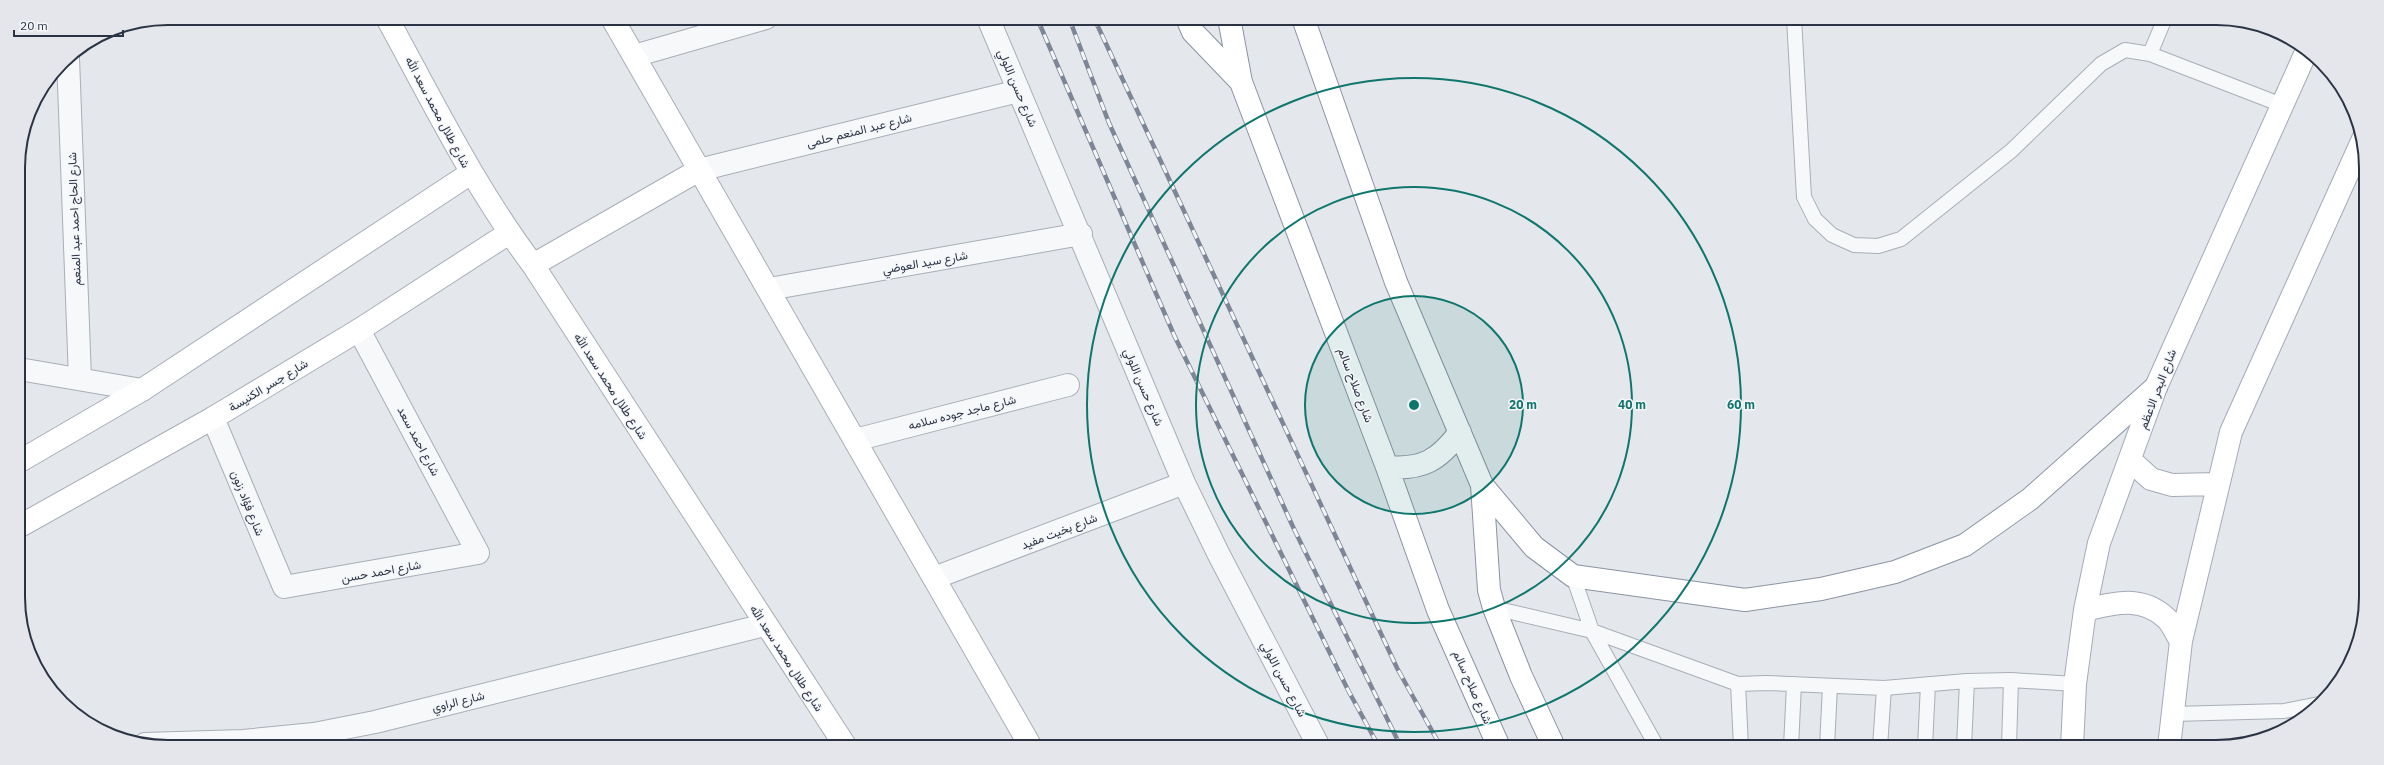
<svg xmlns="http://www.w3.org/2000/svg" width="2384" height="765" font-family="'IBM Plex Sans',Vazirmatn,sans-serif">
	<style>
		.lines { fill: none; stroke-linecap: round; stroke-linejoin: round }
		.lane-casing { stroke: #a9aeb7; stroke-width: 16 }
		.street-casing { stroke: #a9aeb7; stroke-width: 24 }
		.secondary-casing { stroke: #a9aeb7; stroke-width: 24 }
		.primary-casing { stroke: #a3abb8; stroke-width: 24 }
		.highway-casing { stroke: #8b94a3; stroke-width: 24 }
		.lane { stroke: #f7f8fa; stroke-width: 14 }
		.street { stroke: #f7f8fa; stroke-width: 22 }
		.secondary { stroke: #fff; stroke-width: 22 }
		.primary { stroke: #fff; stroke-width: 22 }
		.highway { stroke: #fff; stroke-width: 22 }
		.rail-casing { stroke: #7d8696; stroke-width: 4.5 }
		.rail { stroke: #f4f6f9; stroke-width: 3; stroke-dasharray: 9; stroke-linecap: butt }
		.ring { fill: none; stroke: #0f766e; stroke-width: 2 }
		.labels { text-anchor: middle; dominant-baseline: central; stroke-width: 3; stroke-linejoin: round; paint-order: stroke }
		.street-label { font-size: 12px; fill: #2b3445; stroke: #f4f6f9 }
		.rim { fill: none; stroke: #2b3445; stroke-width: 2 }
		.centre { fill: #0f766e; stroke: #f4f6f9; stroke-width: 2 }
		.ring-label { font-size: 12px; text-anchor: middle; font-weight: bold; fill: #0f766e; stroke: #f4f6f9; stroke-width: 3; stroke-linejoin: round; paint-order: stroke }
	</style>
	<rect width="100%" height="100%" fill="#e4e7ec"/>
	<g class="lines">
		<defs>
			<path id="lane" d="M1794 18 1804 197 1815 219 1832 235 1854 245 1878 246 1901 239 2011 151 2101 64 2125 50 2150 54 2282 105
				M2150 54 2165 18
				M1573 576 1592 631 1657 747
				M1494 608 1592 631 1738 684 1766 683 1884 688 1967 681 2011 680 2075 684
				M1738 684 1741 747
				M2173 714 2284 711 2319 704
				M1791 747 1794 684
				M1827 747 1830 686
				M1880 747 1884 688
				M1925 747 1928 684
				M1964 747 1967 681
				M2009 747 2011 680"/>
			<path id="street" d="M988 18 1184 483 1218 553 1319 747
				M634 56 766 18
				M68 58 80 379
				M699 170 1019 91
				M769 289 1081 234
				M19 369 142 390
				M213 418 284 587 478 553 359 330
				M855 440 1068 385
				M934 578 1184 483
				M145 744 243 741 314 734 375 722 765 625"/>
			<path id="secondary" d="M387 18C433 102 475 188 533 265L846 747
				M612 18 1031 747
				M533 265 699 170
				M20 461 142 390 471 173
				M20 526 213 418 359 330 509 233"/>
			<path id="primary" d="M2130 460 2151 479 2172 485 2218 484
				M2085 610C2114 603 2141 595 2166 618 2172 623 2176 634 2181 641
				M2072 747 2075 684 2085 610 2099 543 2156 387 2307 50
				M2169 747 2181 641 2231 432 2363 139"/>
			<path id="highway" d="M1187 18 1193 32 1241 82
				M1229 18 1241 82 1387 467 1438 610 1499 747
				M1303 18 1396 282 1482 485 1489 590 1494 608 1521 676 1554 747
				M1387 467C1423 470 1439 460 1460 432
				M1482 485 1534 547 1573 576 1745 600 1821 589 1895 572 1965 545 2030 499 2156 387"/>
		</defs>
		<use href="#lane" class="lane-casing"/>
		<use href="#street" class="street-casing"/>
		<use href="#secondary" class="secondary-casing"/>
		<use href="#primary" class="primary-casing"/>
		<use href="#highway" class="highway-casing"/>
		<use href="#lane" class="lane"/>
		<use href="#street" class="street"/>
		<use href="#secondary" class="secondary"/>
		<use href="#primary" class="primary"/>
		<use href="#highway" class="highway"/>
		<defs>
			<path id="rail" d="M1037 18 1174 335 1348 690 1379 747
				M1069 18 1109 123 1294 529 1401 747
				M1094 18 1397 668 1441 747"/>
		</defs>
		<use href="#rail" class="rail-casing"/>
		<use href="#rail" class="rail"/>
	</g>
	<circle cx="1414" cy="405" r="109" fill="#0f766e" fill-opacity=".12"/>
	<g class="ring">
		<circle cx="1414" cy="405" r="109"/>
		<circle cx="1414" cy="405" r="218"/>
		<circle cx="1414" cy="405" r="327"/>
	</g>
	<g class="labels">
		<g class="street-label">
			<text transform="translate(1018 88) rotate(67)">شارع حسن اللولي</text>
			<text transform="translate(438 112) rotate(62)">شارع طلال محمد سعد الله</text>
			<text transform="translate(859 130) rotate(-14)">شارع عبد المنعم حلمى</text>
			<text transform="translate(74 219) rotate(-92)">شارع الحاج احمد عبد المنعم</text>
			<text transform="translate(925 262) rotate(-10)">شارع سيد العوضي</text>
			<text transform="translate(268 385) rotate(-31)">شارع جسر الكنيسة</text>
			<text transform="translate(1356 385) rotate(69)">شارع صلاح سالم</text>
			<text transform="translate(611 386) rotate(57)">شارع طلال محمد سعد الله</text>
			<text transform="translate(1144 387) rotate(67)">شارع حسن اللولي</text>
			<text transform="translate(2157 389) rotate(-69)">شارع البحر الاعظم</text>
			<text transform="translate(962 412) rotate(-14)">شارع ماجد جوده سلامه</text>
			<text transform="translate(419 441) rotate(62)">شارع احمد سعد</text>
			<text transform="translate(248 503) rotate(68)">شارع فؤاد زنون</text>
			<text transform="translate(1059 531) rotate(-21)">شارع بخيت مفيد</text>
			<text transform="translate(381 571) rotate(-10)">شارع احمد حسن</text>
			<text transform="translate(787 658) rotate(57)">شارع طلال محمد سعد الله</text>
			<text transform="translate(1284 679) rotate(62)">شارع حسن اللولي</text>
			<text transform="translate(1473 687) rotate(66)">شارع صلاح سالم</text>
			<text transform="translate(458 701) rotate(-14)">شارع الراوي</text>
		</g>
	</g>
	<path d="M0 0H2384V765H0ZM168 25H2216A143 143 0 0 1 2359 168V597A143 143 0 0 1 2216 740H168A143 143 0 0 1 25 597V168A143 143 0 0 1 168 25Z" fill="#e4e6eb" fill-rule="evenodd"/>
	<path class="rim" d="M168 25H2216A143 143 0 0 1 2359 168V597A143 143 0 0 1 2216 740H168A143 143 0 0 1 25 597V168A143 143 0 0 1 168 25Z"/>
	<circle cx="1414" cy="405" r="6" class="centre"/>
	<g class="ring-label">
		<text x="1523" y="409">20 m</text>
		<text x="1632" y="409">40 m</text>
		<text x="1741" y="409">60 m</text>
	</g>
	<path d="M14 30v6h109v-6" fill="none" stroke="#2b3445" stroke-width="2"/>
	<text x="20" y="30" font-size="12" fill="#2b3445" stroke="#f4f6f9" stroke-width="3" paint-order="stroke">20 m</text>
</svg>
